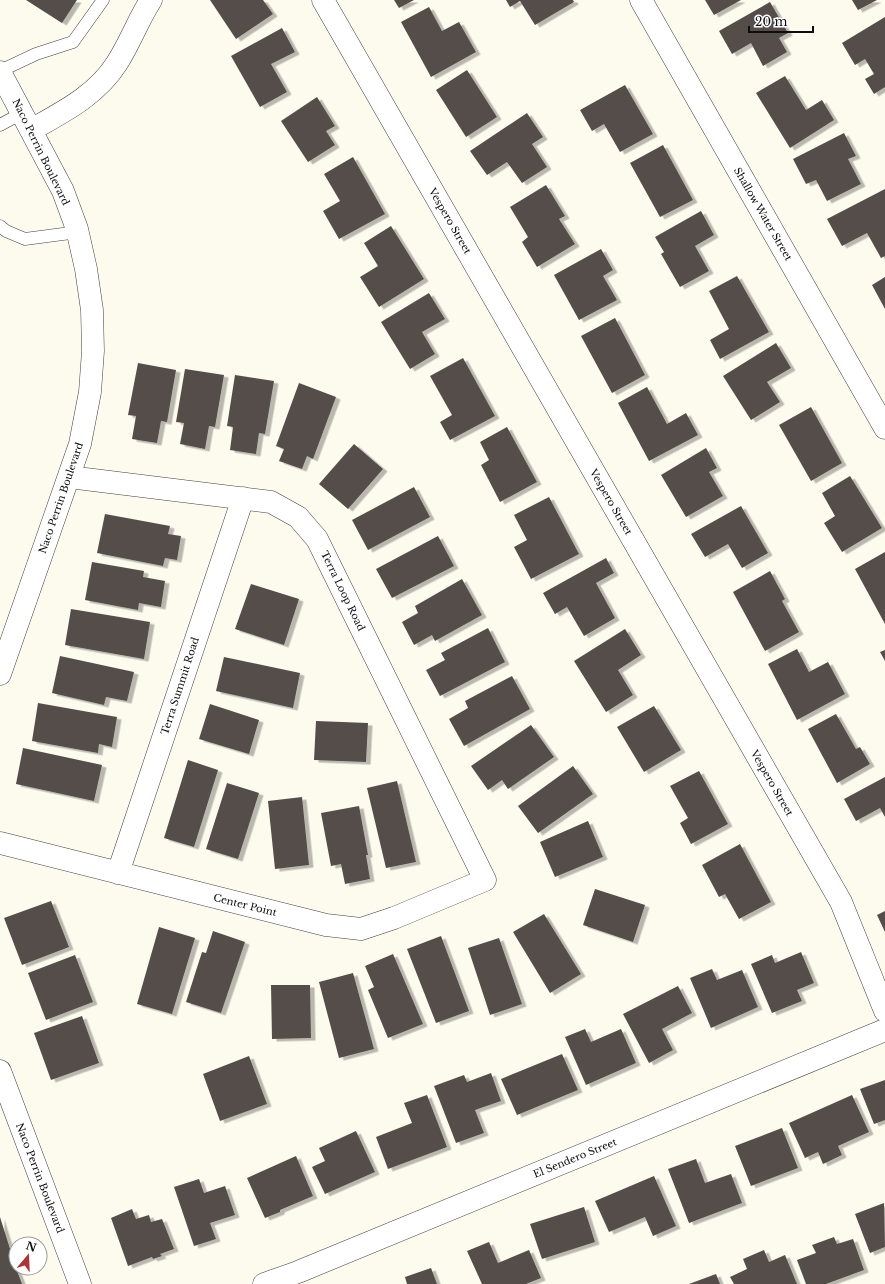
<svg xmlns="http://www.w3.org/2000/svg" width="885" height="1284" font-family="'Libre Baskerville',serif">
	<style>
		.building { fill: #544e4a; filter: url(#shadow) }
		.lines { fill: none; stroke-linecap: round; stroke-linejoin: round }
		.service-casing { stroke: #404040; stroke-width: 13 }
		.minor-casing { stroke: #404040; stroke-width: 23 }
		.service { stroke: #fff; stroke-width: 12 }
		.minor { stroke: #fff; stroke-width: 22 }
		.labels { text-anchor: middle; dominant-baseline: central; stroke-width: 4; stroke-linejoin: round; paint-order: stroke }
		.street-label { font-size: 10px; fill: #0d0d0d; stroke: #fff }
	</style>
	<defs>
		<filter id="shadow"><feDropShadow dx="4.5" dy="2.5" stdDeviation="0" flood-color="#0004"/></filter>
	</defs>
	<rect width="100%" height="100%" fill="#fdfaee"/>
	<path class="building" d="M26 0H77L62 23Z
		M210 0H263L273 14 236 39Z
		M394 0H414L399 8Z
		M506 0H573L574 2 535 25 520 1 510 7Z
		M705 0H741L714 15Z
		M852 0H877L858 10Z
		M770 2 788 33 779 38 787 52 763 66 751 43 732 54 719 31Z
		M429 7 442 31 459 22 476 52 431 77 401 22Z
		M885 17V87L874 94 865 79 874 74 865 59 855 65 842 43Z
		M282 28 295 52 271 64 287 92 260 107 231 56Z
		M467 70 497 117 466 137 436 90Z
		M785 76 806 110 822 100 834 120 790 148 756 93Z
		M625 85 653 134 620 152 604 124 592 131 580 110Z
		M317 97 335 126 326 131 335 145 308 162 281 121Z
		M527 113 543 137 532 144 547 167 522 183 507 162 487 175 470 151Z
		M844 133 856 156 848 159 861 184 827 201 816 180 806 184 793 159Z
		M663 145 693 200 660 217 630 163Z
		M353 157 385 214 339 239 323 211 340 201 324 174Z
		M546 185 565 216 559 219 575 244 537 267 522 242 528 237 510 207Z
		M885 189V256L881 258 867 233 842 246 827 219Z
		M701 211 714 235 695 246 709 271 680 287 661 254 664 252 655 237Z
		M391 226 424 279 379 307 360 277 378 266 364 243Z
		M601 249 613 270 603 276 617 300 579 320 554 275Z
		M737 276 769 332 720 359 710 340 729 329 709 291Z
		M885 277V309L872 285Z
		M429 293 445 319 422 332 435 354 410 369 381 322Z
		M615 318 645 375 612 393 581 336Z
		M776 343 791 368 767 382 780 402 751 420 723 376Z
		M463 358 495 416 450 440 440 422 452 415 430 376Z
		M138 363 176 370 167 422 161 421 157 443 132 439 136 416 128 415Z
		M185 369 224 375 215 427 209 426 205 449 180 444 184 423 176 422Z
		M235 375 274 381 265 434 259 433 256 454 230 450 233 427 227 426Z
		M299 383 336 397 313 459 307 456 302 469 279 461 284 449 276 446Z
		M647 387 667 424 686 413 698 435 649 461 618 403Z
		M811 407 842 463 811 481 779 425Z
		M507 427 537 482 500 502 481 465 489 460 480 442Z
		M354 444 383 469 348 509 319 484Z
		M706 448 717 468 709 472 723 496 686 517 661 475Z
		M850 476 882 528 842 552 824 523 835 516 822 493Z
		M414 487 430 517 368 550 352 520Z
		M549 497 579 554 531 579 514 547 527 540 514 515Z
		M741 506 768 553 742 568 728 544 705 557 691 534Z
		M105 514 170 526 168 534 181 536 177 560 165 558 163 566 97 553Z
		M438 536 454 566 392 598 376 569Z
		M885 552V624L855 569Z
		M606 558 614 573 596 583 615 618 584 636 567 607 555 614 543 593Z
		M92 562 144 571 143 577 165 581 161 607 139 603 138 610 85 600Z
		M770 571 785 599 782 601 799 632 765 651 733 592Z
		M462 579 482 615 435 641 432 635 414 645 402 622 418 613 415 606Z
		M251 584 299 599 284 645 235 629Z
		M71 609 150 622 144 659 65 645Z
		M488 628 505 662 440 696 426 670 445 660 441 653Z
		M625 629 641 655 618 670 633 695 606 712 574 661Z
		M797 649 809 672 828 662 845 694 797 720 768 664Z
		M885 650V661L880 652Z
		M60 656 134 672 127 701 106 697 104 705 52 693Z
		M224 657 300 673 293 708 216 691Z
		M512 676 530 709 464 746 449 719 468 708 465 701Z
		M38 703 117 717 112 747 99 744 98 753 32 741Z
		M210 704 259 720 249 754 199 739Z
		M654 706 681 750 644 772 617 727Z
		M836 714 856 749 860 747 870 764 837 783 808 729Z
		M316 721 368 723 366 762 314 760Z
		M531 725 554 757 508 789 502 780 488 790 471 766Z
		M23 748 102 765 94 801 16 784Z
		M188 760 218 770 194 847 164 838Z
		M573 766 593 794 538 833 518 806Z
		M699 771 728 824 691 844 680 823 688 818 670 786Z
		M885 777V817L880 808 856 821 844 799Z
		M397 781 416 862 386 868 367 788Z
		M227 783 259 793 238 859 206 849Z
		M302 797 309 865 275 869 268 801Z
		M359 806 368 855H366L370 879 345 884 341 864 331 866 321 813Z
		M588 821 603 857 555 877 540 842Z
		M740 844 771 902 739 919 725 894 719 897 702 865Z
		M595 889 645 905 633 942 583 925Z
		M51 901 69 947 22 965 4 918Z
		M885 911V932L877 915Z
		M544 914 581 974 550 993 513 932Z
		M159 927 195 938 172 1014 137 1004Z
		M213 931 245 942 221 1013 186 1002 202 952 206 953Z
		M441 936 469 1011 436 1023 407 949Z
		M499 938 522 1004 490 1015 468 948Z
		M801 952 814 983 797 990 802 1001 772 1013 751 964 772 955 775 963Z
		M393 954 423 1024 388 1038 368 990 374 987 365 966Z
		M75 955 93 1002 46 1020 28 973Z
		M712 969 717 980 742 970 758 1007 711 1028 690 978Z
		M353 973 374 1049 339 1058 319 982Z
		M271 985H310L311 1038 272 1039Z
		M678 986 692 1013 662 1029 673 1050 649 1063 623 1014Z
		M82 1016 99 1063 51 1080 34 1033Z
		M585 1029 591 1042 621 1029 636 1063 586 1085 565 1037Z
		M562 1054 578 1090 517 1115 501 1079Z
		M249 1056 267 1104 220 1121 203 1074Z
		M491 1073 501 1101 475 1110 484 1133 456 1143 434 1086 464 1075 467 1082Z
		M885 1080V1120L874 1124 860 1089Z
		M427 1095 447 1147 388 1169 376 1137 412 1123 404 1103Z
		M852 1095 869 1132 838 1146 842 1155 823 1164 818 1152 805 1158 789 1123Z
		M782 1128 798 1168 751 1186 735 1146Z
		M356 1131 375 1172 325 1194 312 1167 325 1161 319 1148Z
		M296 1156 313 1196 280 1210V1212L265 1218 247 1178Z
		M696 1159 705 1183 731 1174 742 1203 689 1223 668 1169Z
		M654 1176 676 1226 653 1236 645 1217 609 1232 595 1201Z
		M199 1179 204 1193 225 1186 235 1215 210 1223 216 1239 194 1246 174 1187Z
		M884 1203 885 1247 870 1253 855 1214Z
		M584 1207 595 1242 542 1259 530 1224Z
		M132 1209 136 1219 149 1215 151 1222 162 1219 174 1249 160 1254 162 1256 153 1259 152 1257 128 1266 111 1218Z
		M0 1217 16 1268 22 1284H0Z
		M834 1237 837 1244 853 1239 864 1270 826 1284H806L797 1260 816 1253 812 1245Z
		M489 1242 498 1263 529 1250 541 1278 526 1284H482L467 1251Z
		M764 1250 769 1262 785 1255 797 1284H734L730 1277 747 1269 743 1259Z
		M431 1268 437 1284H407L405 1277Z
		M716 1274 720 1284H689Z"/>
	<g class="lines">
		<defs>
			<path id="service" d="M0 71 36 54 73 42 103 0
				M0 125 22 113
				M0 226 6 231 25 239 78 232"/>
			<path id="minor" d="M323 0 841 902 885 1011
				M641 0 885 428
				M0 72 63 191 77 229 86 269 92 310 93 351 90 392 80 444 0 674
				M31 130C63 112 97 95 117 63 130 43 138 20 151 0
				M0 843 326 925 361 929 394 918 485 880 317 539 298 517 271 502 69 477
				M118 873 243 498
				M0 1071 80 1284
				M264 1284 298 1272 885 1030"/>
		</defs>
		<use href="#service" class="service-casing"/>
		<use href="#minor" class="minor-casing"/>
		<use href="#service" class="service"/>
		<use href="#minor" class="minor"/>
	</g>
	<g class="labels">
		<g class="street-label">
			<text transform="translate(41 152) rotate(64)">Naco Perrin Boulevard</text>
			<text transform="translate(763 214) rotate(60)">Shallow Water Street</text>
			<text transform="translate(450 221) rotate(60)">Vespero Street</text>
			<text transform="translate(61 498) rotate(-71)">Naco Perrin Boulevard</text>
			<text transform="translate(611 502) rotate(60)">Vespero Street</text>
			<text transform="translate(343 591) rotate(64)">Terra Loop Road</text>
			<text transform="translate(180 686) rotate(-72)">Terra Summit Road</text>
			<text transform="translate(772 783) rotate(60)">Vespero Street</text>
			<text transform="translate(245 905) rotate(14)">Center Point</text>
			<text transform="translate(575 1158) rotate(-22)">El Sendero Street</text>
			<text transform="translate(40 1178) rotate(69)">Naco Perrin Boulevard</text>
		</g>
	</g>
	<g transform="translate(28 1256) rotate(19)"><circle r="19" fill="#ffffff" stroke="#9e9e9e"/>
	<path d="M0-3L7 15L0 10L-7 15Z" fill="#ac3539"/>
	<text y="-6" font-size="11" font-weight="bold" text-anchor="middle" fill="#0d0d0d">N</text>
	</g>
	<path d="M749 26v6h64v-6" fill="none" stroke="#0d0d0d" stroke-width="2"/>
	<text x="755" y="26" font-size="12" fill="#0d0d0d" stroke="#ffffff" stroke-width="3" paint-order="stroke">20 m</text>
</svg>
